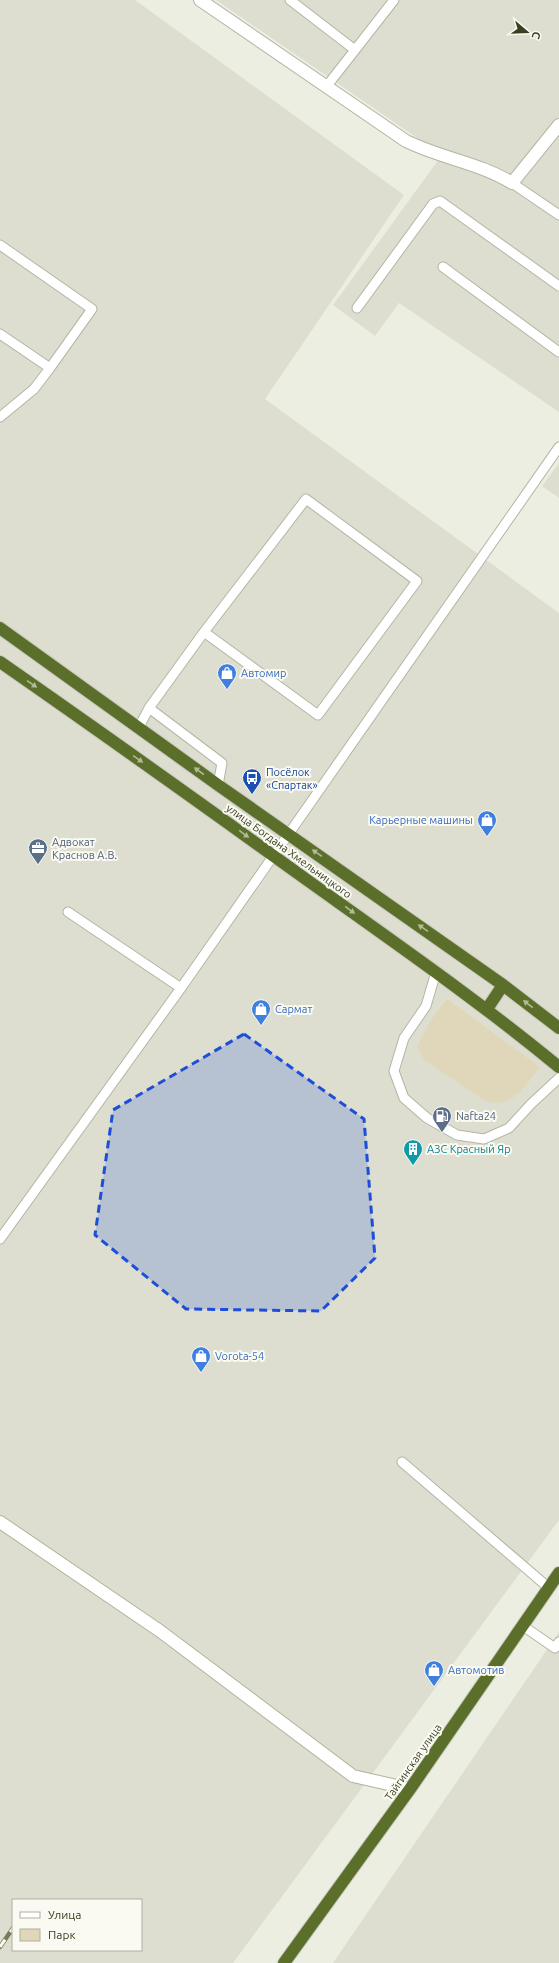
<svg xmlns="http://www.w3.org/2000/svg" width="559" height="1963" font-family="Ubuntu,sans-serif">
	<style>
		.built { fill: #ddded0; fill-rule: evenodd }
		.green { fill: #e0d7ba }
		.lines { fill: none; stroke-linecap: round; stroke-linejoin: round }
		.lane-casing { stroke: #b3b6a4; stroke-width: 11 }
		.street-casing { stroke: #b3b6a4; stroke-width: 14 }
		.secondary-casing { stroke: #b1b49a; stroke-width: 14 }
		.highway-casing { stroke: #c8cac1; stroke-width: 14 }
		.lane { stroke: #fff; stroke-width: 9 }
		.street { stroke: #fff; stroke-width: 12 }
		.secondary { stroke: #fff; stroke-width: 12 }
		.highway { stroke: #5b6f2a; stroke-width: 12 }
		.rail-casing { stroke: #757c5b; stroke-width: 4.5 }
		.rail { stroke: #fafaf3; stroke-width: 3; stroke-dasharray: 9; stroke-linecap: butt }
		.oneway { fill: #b2bb99 }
		.marked { fill: #1d4ed8; fill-opacity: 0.2; stroke: #1d4ed8; stroke-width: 3; stroke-dasharray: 8 5; stroke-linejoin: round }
		.labels { text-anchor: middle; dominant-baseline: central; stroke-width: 4; stroke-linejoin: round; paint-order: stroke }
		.shop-label { font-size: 11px; fill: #366cbe; stroke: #fafaf3; text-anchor: start }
		.transit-label { font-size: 11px; fill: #164399; stroke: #fafaf3; text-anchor: start }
		.service-label { font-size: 11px; fill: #4e5e75; stroke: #fafaf3; text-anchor: start }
		.street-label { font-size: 11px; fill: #394021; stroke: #fafaf3 }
		.culture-label { font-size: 11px; fill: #0d838f; stroke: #fafaf3; text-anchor: start }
	</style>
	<rect width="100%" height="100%" fill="#edeee2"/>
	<path class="built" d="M0 0H135L404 195 265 399 559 613V1520L233 1963H0ZM13 1900H141V1950H13Z
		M216 0H559V412L399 303 375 336 333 305 442 155Z
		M559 463V498L542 486Z
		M559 1632V1963H333Z"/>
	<path class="green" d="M447 999 540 1067C524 1087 513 1109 485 1101L425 1061 417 1048C424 1029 434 1015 447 999Z"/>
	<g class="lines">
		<defs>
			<path id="lane" d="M290 0 355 50 326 87
				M355 50 394 0
				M512 183 559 215
				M0 245 92 309 50 368
				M443 267 559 352
				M357 308 433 204 440 201 559 286
				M0 334 50 368 34 389 0 417
				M149 708 222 763 218 785
				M139 727 149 708 204 632 306 499 417 581 318 715 204 632
				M68 912 181 988
				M436 972 426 1006 404 1038 394 1071 404 1098 427 1118 457 1135 484 1139 509 1128 531 1104 559 1078
				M0 1239 181 988 559 447
				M402 1462 549 1588
				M523 1626 555 1648 559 1642"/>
			<path id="street" d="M200 0 406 141C440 158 480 163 512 183L559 125"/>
			<path id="secondary" d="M0 1522 160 1631 353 1776 410 1789"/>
			<path id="highway" d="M0 628 218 785 503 985 559 1028
				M0 662C105 735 210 810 314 885 397 944 480 1002 559 1067
				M487 1009 503 985
				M284 1963 410 1789 559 1573"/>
		</defs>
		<use href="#lane" class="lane-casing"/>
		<use href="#street" class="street-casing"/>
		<use href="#secondary" class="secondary-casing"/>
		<use href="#highway" class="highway-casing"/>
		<use href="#lane" class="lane"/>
		<use href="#street" class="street"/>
		<use href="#secondary" class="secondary"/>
		<use href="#highway" class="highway"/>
		<defs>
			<path id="rail" d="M0 1947 13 1928"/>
		</defs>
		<use href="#rail" class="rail-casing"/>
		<use href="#rail" class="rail"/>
	</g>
	<defs><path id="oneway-solid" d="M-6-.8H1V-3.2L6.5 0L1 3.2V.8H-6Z"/></defs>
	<g class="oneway">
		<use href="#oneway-solid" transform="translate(32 684) rotate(35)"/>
		<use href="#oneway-solid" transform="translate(138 759) rotate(35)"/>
		<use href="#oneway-solid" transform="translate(199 771) rotate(-144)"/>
		<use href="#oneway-solid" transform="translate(244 834) rotate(36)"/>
		<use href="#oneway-solid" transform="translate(317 853) rotate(-145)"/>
		<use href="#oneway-solid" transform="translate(350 910) rotate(36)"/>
		<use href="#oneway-solid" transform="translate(423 928) rotate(-145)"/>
		<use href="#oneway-solid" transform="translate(528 1004) rotate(-142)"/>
	</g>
	<path class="marked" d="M244 1034 364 1119 375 1258 321 1311 186 1309 95 1235 113 1110Z"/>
	<defs>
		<symbol id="shop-pin" viewBox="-11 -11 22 30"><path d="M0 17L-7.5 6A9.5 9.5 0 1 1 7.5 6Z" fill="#3f7fe0" stroke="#fafaf3"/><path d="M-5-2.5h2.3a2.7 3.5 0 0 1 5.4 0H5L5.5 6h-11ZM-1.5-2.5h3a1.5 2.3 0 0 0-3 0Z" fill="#fff"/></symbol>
		<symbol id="bus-pin" viewBox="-11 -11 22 30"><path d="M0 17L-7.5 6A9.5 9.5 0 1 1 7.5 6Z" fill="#1a4fb4" stroke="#fafaf3"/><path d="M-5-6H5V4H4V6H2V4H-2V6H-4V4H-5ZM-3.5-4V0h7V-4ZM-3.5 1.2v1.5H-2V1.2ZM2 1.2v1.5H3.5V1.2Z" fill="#fff"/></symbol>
		<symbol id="office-pin" viewBox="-11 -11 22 30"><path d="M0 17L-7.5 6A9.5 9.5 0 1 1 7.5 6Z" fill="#5c6f8a" stroke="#fafaf3"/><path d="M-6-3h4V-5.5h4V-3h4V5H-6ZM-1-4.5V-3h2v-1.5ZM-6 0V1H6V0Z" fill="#fff"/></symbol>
		<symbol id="fuel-pin" viewBox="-11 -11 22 30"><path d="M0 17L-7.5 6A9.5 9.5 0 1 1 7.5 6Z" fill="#5c6f8a" stroke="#fafaf3"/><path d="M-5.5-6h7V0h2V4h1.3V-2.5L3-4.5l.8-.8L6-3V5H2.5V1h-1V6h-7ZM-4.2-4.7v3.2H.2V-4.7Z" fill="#fff"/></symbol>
		<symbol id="building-pin" viewBox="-11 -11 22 30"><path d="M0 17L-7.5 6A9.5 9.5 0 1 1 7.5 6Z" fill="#0f9aa8" stroke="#fafaf3"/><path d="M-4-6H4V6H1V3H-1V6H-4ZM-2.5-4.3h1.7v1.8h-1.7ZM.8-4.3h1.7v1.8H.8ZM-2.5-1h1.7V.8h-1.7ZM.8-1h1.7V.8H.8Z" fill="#fff"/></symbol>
	</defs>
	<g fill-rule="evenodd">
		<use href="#shop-pin" x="216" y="662" width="22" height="30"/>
		<use href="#bus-pin" x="241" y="767" width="22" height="30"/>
		<use href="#shop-pin" x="476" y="809" width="22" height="30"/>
		<use href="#office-pin" x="27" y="837" width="22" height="30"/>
		<use href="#shop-pin" x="250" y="998" width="22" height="30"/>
		<use href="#fuel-pin" x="431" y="1105" width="22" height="30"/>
		<use href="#building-pin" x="402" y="1138" width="22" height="30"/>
		<use href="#shop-pin" x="190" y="1345" width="22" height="30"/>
		<use href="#shop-pin" x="423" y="1659" width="22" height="30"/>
	</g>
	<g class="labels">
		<g class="shop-label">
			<text x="241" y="673">Автомир</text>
			<text x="473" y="820" text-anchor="end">Карьерные машины</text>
			<text x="275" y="1009">Сармат</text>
			<text x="215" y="1356">Vorota-54</text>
			<text x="448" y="1670">Автомотив</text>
		</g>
		<g class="transit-label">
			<text x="266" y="772">Посёлок<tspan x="266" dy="13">«Спартак»</tspan></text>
		</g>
		<g class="service-label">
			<text x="52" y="842">Адвокат<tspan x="52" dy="13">Краснов А.В.</tspan></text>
			<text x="456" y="1116">Nafta24</text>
		</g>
		<g class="street-label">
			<text transform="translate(289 851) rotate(36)">улица Богдана Хмельницкого</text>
			<text transform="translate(413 1762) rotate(-55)">Тайгинская улица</text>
		</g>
		<g class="culture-label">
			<text x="427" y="1149">АЗС Красный Яр</text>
		</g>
	</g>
	<rect x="12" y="1899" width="130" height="52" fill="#fafaf3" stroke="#adb09f"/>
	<rect x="20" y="1912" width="20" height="6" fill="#ffffff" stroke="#adb09f"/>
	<text x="48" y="1919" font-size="12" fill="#394021">Улица</text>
	<rect x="20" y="1929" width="20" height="12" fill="#e0d7ba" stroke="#adb09f"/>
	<text x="48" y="1939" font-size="12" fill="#394021">Парк</text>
	<g transform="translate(527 32) rotate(109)" stroke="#fafaf3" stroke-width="3" paint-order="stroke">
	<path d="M0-3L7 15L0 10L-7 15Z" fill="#394021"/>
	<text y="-6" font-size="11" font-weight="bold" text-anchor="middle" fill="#394021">С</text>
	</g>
</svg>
